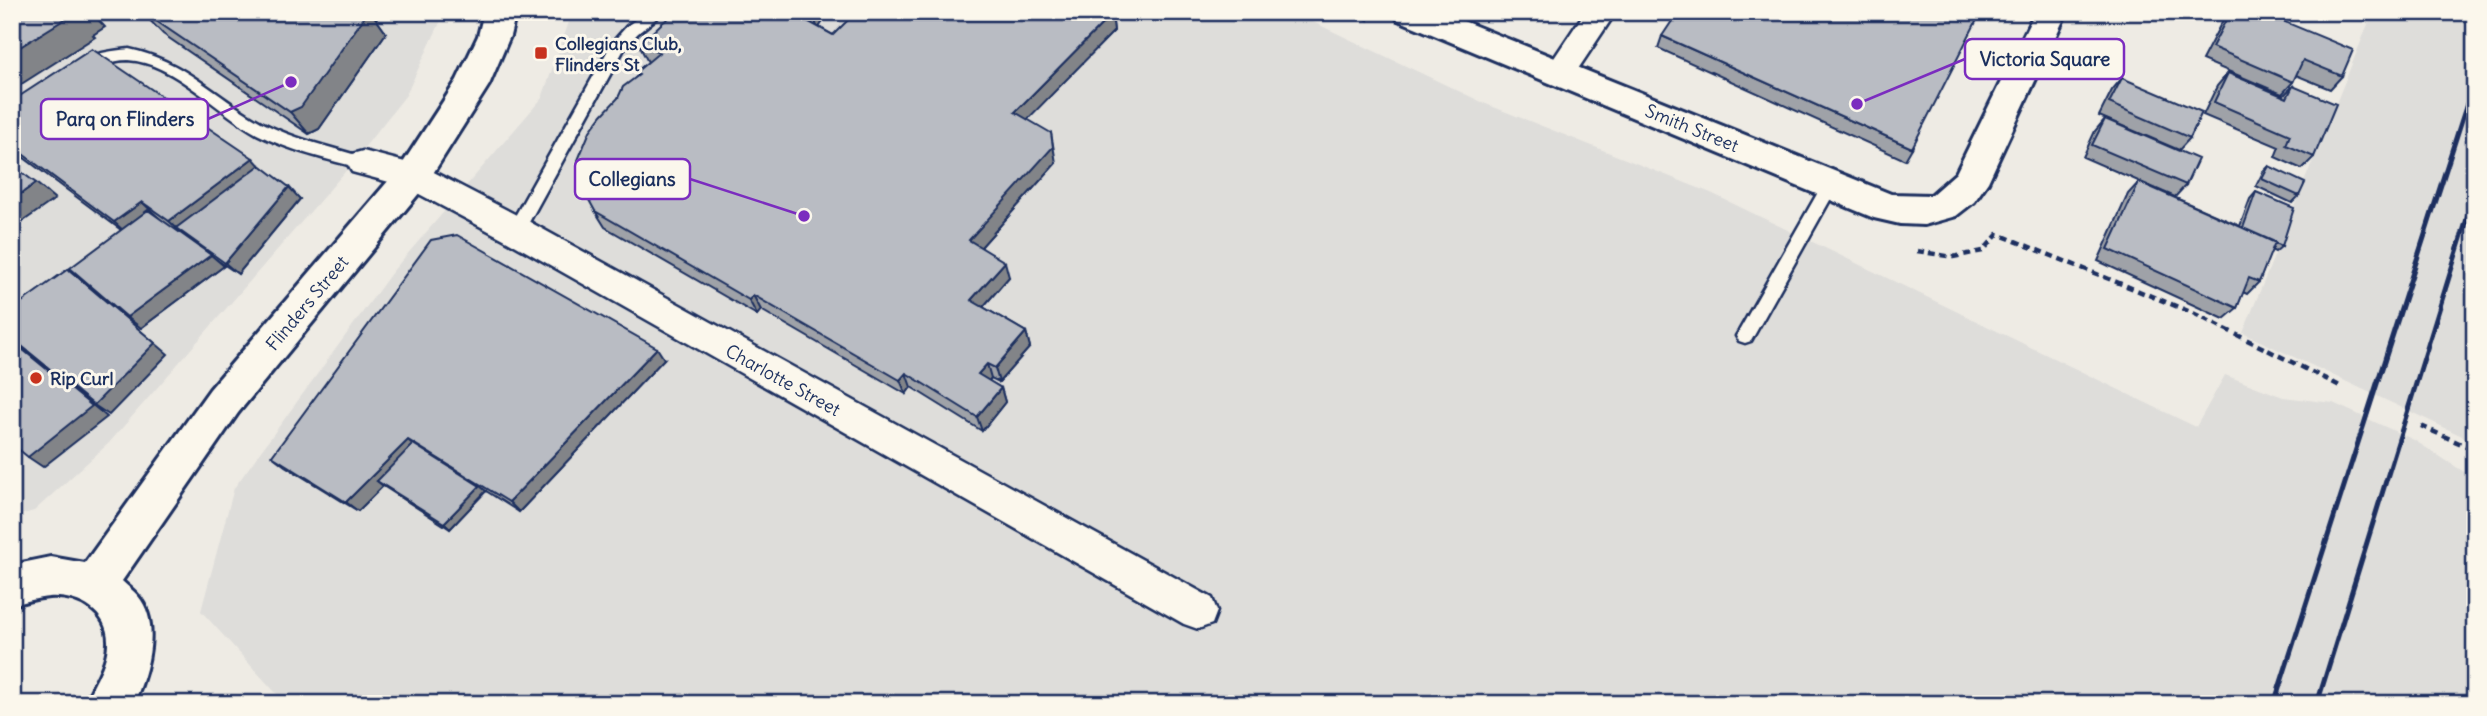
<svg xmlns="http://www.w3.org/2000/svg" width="2487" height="716" font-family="Delius,sans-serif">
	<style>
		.built { fill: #deddda }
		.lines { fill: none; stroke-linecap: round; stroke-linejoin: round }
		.lane-casing { stroke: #1b2f5e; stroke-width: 5 }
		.street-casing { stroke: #1b2f5e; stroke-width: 5 }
		.secondary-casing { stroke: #1b2f5e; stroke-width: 6 }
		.primary-casing { stroke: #1b2f5e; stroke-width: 6 }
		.path { stroke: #1b2f5e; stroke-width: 4.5; stroke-dasharray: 7 5; stroke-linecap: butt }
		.lane { fill: #fbf7ec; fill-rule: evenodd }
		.street { fill: #fbf7ec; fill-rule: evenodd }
		.secondary { fill: #fbf7ec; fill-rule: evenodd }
		.primary { fill: #fbf7ec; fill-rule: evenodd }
		.rail { stroke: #1b2f5e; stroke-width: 5 }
		.wall { fill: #9fa2a8; stroke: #1b2f5e; stroke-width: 2 }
		.shaded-wall { fill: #828488; stroke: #1b2f5e; stroke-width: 2 }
		.building { fill: #b9bcc3; stroke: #1b2f5e; stroke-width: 2 }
		.poi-dot { fill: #c8321e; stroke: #fbf7ec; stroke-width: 2.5 }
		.labels { text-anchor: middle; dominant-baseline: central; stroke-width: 6; stroke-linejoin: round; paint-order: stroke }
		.poi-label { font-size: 18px; font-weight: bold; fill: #1b2f5e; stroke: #fbf7ec; text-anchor: start }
		.street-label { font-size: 18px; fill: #1b2f5e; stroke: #fbf7ec }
		.leader { fill: none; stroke: #7b2cbf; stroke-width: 2.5 }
		.callout-dot { fill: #7b2cbf; stroke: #fbf7ec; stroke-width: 2.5 }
		.callout { fill: #fbf7ec; stroke: #7b2cbf; stroke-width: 2.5 }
		.callout-label { font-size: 19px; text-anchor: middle; font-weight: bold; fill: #1b2f5e }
	</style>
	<rect width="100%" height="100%" fill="#eeebe4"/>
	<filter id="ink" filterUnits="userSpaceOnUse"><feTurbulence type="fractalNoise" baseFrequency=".0143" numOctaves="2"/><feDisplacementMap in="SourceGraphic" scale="14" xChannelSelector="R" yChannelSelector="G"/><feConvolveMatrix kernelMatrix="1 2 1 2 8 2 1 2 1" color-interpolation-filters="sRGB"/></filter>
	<g filter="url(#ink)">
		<path class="built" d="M12 12H445L406 95 344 173 109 443 34 511 12 517Z
			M569 12H1292L1486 104 1711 193 2196 427 2225 375 2283 397 2333 403 2414 440 2475 479V704H286L201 611 234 488 392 272 542 98 569 22Z
			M2373 12H2475V442L2243 333Z"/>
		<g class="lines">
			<defs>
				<path id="lane" d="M646 12H664L637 34 623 51 522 235H510L508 230 510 225 612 43 627 26Z
					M129 49C185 61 213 95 261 122 295 140 332 147 369 159L371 163 363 169C327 159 290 151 257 134 218 113 173 62 128 60 111 60 98 68 82 73L74 67C86 53 112 51 129 49Z
					M1831 178 1839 184 1751 341 1745 343 1739 341 1736 336 1739 331 1825 180Z"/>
				<path id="street" d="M1585 12H1616L1570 81 1559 84 1548 81 1544 73Z
					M363 151 424 167 528 221 1212 598 1217 611 1212 624 1198 629 1184 624 504 239 404 186 352 172 347 163 352 154Z"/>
				<path id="secondary" d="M1393 12H1441L1891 194 1931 195 1956 173 2035 12H2067L1988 182 1974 202 1956 216 1924 225 1900 224 1874 218 1398 20Z"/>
				<path id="primary" d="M484 12H516L510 36 489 85 425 186 238 413 122 581C127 586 134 591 138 596 161 623 148 670 136 698L132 704H85C93 684 107 666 108 644 110 612 78 595 49 597 37 598 24 602 12 605V565L51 557 85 563 210 389 401 166 457 80 478 36Z"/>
			</defs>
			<use href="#lane" class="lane-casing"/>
			<use href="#street" class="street-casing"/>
			<use href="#secondary" class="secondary-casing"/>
			<use href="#primary" class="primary-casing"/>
			<path class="path" d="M1352 12 1371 20
				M1917 251 1953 257 1983 251 1998 234 2193 313 2340 386
				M2421 426 2475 450"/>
			<use href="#lane" class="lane"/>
			<use href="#street" class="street"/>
			<use href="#secondary" class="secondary"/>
			<use href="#primary" class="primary"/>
			<path class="rail" d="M2274 704 2475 79
				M2317 704 2475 193"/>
		</g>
		<path class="wall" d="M142 12H371L386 33 319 129 309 134 163 34Z
			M677 12H829L819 27 833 35 1112 14 1114 31 1027 119 1056 163 981 247 1009 277 983 307 1026 332 1030 347 999 382 991 378 989 381 1001 388 1005 402 982 431 911 387 906 394 761 310 757 315 605 227 595 211 618 98 638 75 636 72 648 62 639 45Z
			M2227 12H2261L2342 76 2330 89 2296 75 2293 82 2282 94 2202 60Z
			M1662 36 1912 148 1905 160 1658 48Z
			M2228 73 2283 96 2293 86 2314 157 2302 169 2275 157 2279 147 2203 115 2217 86Z
			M2122 78 2190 138 2179 150 2099 116 2112 90Z
			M12 101 260 165 300 199 238 274 214 258 224 266 141 328 121 230 12 149Z
			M2105 119 2186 185 2175 197 2083 157 2095 131Z
			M2269 166 2299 196 2292 203 2256 186 2263 172Z
			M2139 182 2240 226 2250 199 2256 192 2282 246 2275 252 2271 250 2259 282 2247 294 2243 292 2237 308 2224 319 2098 261 2128 194Z
			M664 359 519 512 486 491 450 529 383 486 358 511 285 466 272 456Z"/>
		<path class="shaded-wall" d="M71 12H91L105 27 93 35 95 37 12 90V52Z
			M368 12H371L386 33 319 129 309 134 290 112Z
			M803 12H808L813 27 798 16Z
			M812 12H829L818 29Z
			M1112 14 1114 31 1018 129 1015 112Z
			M1051 133 1056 163 973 256 969 240Z
			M253 158 270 177 176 228 188 239 169 221Z
			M36 183 55 199 12 229V200Z
			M289 187 300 199 238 274 225 263Z
			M142 202 162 221 135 241 114 222Z
			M211 255 224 266 141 328 127 317Z
			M1005 262 1009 277 976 315 971 300Z
			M82 281 168 354 109 415 94 405Z
			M753 295 761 310 757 315 749 300Z
			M1026 332 1030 347 999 382 995 368Z
			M12 339 107 417 43 467 28 457Z
			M657 348 664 359 519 512 509 502Z
			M987 364 991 378 982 389 978 374Z
			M906 373 911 387 906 394 900 380Z
			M1001 388 1005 402 982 431 977 417Z
			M408 440 419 450 377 481 383 486 358 511 346 502Z
			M480 486 486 491 450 529 444 523Z"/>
		<path class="building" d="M12 12H71L73 14 12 52Z
			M143 12H368L301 107 290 112Z
			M677 12H803L798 16 833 35 856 12H1108L1112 14 1015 112 1051 133 1053 147 969 240 1005 262 971 300 1026 332 995 368 987 364 978 374 1001 388 977 417 906 373 900 380 753 295 749 300 595 211 583 189 578 160 590 131 602 115 618 98 623 87 639 75 636 72 660 52 639 45 662 23Z
			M1678 12H1981L1912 148 1662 36Z
			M2230 12H2261L2353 50 2342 76 2303 60 2293 82 2212 47Z
			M92 49 253 158 169 221 142 202 114 222 12 146V101Z
			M2228 73 2287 98 2293 86 2336 104 2314 157 2286 145 2290 135 2214 102Z
			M2122 78 2202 112 2190 138 2109 103Z
			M2105 119 2198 159 2186 185 2092 145Z
			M12 165 36 183 12 200Z
			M260 165 289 187 225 263 176 228Z
			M2269 166 2305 183 2299 196 2262 179Z
			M2139 182 2275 242 2259 282 2249 278 2237 308 2108 249Z
			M2256 192 2294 208 2282 246 2243 228Z
			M148 210 211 255 127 317 70 268Z
			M457 235 657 348 509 502 408 440 346 502 272 456 431 240Z
			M68 269 155 343 94 405 12 338V309Z
			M12 341 92 406 28 457 12 444Z
			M413 444 480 486 444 523 377 481Z"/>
	</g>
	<g class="poi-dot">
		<rect x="534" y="46" width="14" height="14" rx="3.5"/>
		<circle cx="36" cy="378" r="7"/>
	</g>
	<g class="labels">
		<g class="poi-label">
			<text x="555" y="43">Collegians Club,<tspan x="555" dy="21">Flinders St</tspan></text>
			<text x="50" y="378">Rip Curl</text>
		</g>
		<g class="street-label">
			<text transform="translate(1692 128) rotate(22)">Smith Street</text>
			<text transform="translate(307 303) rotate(-50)">Flinders Street</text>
			<text transform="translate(783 380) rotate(29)">Charlotte Street</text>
		</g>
	</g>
	<path class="leader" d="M1857 104L1965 59M291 82L208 119M804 216L690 179"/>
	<g class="callout-dot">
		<circle cx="1857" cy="104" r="7"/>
		<circle cx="291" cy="82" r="7"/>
		<circle cx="804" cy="216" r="7"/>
	</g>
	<g class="callout">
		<rect x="1965" y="39" width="159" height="40" rx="7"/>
		<rect x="41" y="99" width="167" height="40" rx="7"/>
		<rect x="575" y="159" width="115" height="40" rx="7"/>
	</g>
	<g class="callout-label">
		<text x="2045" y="66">Victoria Square</text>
		<text x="125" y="126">Parq on Flinders</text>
		<text x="632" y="186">Collegians</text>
	</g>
	<rect width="2487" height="716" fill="none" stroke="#fbf7ec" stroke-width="42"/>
	<rect x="21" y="21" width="2445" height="674" fill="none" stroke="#1b2f5e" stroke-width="2.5" filter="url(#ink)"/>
</svg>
